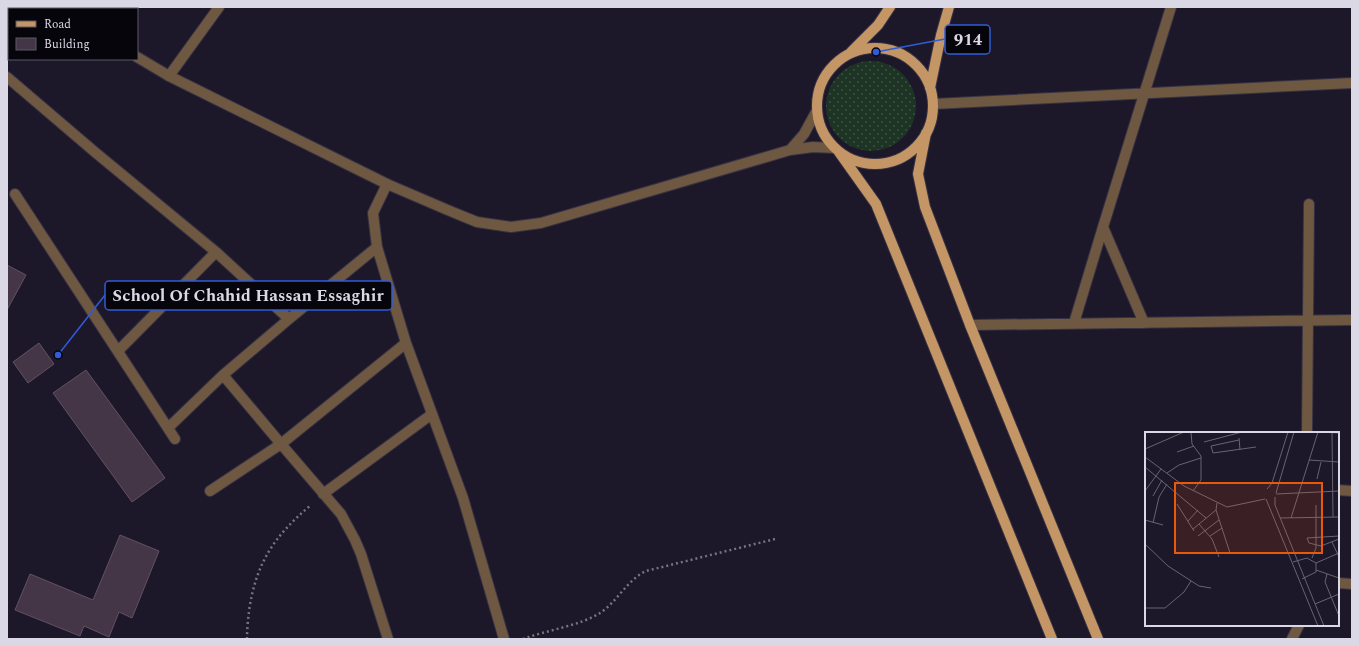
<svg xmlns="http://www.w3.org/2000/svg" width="1359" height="646" font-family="Spectral,serif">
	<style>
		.park { fill: url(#park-dots) }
		.building { fill: #453647; stroke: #615163 }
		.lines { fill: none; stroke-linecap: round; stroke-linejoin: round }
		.minor-casing { stroke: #373243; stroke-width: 12 }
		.tertiary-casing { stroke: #373243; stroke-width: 12 }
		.primary-casing { stroke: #373243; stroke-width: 12 }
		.path { stroke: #777383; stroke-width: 2.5; stroke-dasharray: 2 3; stroke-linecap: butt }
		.minor { stroke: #6e5841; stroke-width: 10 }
		.tertiary { stroke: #6e5841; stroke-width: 10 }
		.primary { stroke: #c49665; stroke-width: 10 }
		.inset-road { fill: none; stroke: #686474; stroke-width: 1 }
		.view { fill: #e8590c; fill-opacity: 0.15; stroke: #e8590c; stroke-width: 2 }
		.inset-edge { fill: none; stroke: #dbd8e5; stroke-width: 2 }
		.leader { fill: none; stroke: #305cd9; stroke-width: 1.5 }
		.callout-dot { fill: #305cd9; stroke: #06050b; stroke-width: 1.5 }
		.callout { fill: #06050b; stroke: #305cd9; stroke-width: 1.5 }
		.callout-label { font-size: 17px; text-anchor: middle; font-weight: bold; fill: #dbd8e5 }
	</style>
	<defs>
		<pattern id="park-dots" width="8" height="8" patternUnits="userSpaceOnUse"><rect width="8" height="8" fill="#1d3424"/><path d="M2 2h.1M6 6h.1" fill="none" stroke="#3d5144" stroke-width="1.8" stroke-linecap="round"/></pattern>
	</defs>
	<rect width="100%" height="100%" fill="#1c1729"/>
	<path class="park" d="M826 106a45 45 0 1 1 90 0a45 45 0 1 1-90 0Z"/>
	<path class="building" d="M7 265 26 275 7 310Z
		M39 343 54 364 28 383 13 362Z
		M86 370 165 478 132 502 53 393Z
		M120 535 159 551 132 618 119 612 109 637 84 626 80 636 15 610 30 574 93 600Z"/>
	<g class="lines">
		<defs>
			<path id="minor" d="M169 76 219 7
				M7 77 96 153 216 252 289 319
				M933 104 1352 83
				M387 184 373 213 377 247 406 343 463 498 504 639
				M15 194 175 439
				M1103 227 1144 323
				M1074 323 1103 227 1171 7
				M970 325 1352 320
				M118 351 216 252
				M223 375 281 444 341 514 355 540 361 554 388 639
				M168 428 223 375 289 319 377 247
				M1307 433 1309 204
				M1338 490 1352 491
				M210 491 281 444 406 343
				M323 494 432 414
				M1338 583 1352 584
				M1292 639 1299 625"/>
			<path id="tertiary" d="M59 7 61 9
				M137 57 169 76 387 184 450 211 477 222 511 227 541 223 790 150 813 147 835 148
				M790 150 804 134 816 112"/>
			<path id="primary" d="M817 106a58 58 0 1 1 116 0a58 58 0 1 1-116 0Z
				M851 52 878 25 890 7
				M930 88 941 35 949 7
				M926 133 918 174 925 207 970 325 1098 639
				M839 152 876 204 1052 639"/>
		</defs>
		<use href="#minor" class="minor-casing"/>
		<use href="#tertiary" class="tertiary-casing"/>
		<use href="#primary" class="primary-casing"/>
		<path class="path" d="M247 639C247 630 248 620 249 611 256 563 274 536 311 505
			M523 639C547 630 579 626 600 613 617 602 627 580 646 571L775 539"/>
		<use href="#minor" class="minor"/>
		<use href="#tertiary" class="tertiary"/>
		<use href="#primary" class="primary"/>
	</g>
	<g transform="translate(1145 432)">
		<rect width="194" height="194" fill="#1c1729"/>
		<path class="inset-road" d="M46 0 47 12 56 24V48L48 59M175 0 194 1M187 0 188 85M94 6 95 18M94 8 66 14 68 21 111 15M59 10 97 0M0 17 39 0M32 20 49 14M0 25 39 54 82 75 120 67M164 28 194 30M0 35 61 86M22 41 34 33 56 26M172 47 176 30M122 57 127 51 143 0M0 59 16 37M131 61 149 0M131 62 194 59M8 64 17 48M130 65V73L179 194M121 67 173 194M72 71 71 78 85 121M32 72 49 99M135 86 194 85M146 86 173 0M0 88 18 93M43 89 53 78M8 91 14 65 22 52M54 92 67 107 74 125M48 97 71 78M53 104 74 88M65 104 77 96M194 104 162 106 164 111 176 114 194 107M187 110 194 125M0 112 23 134 54 154 66 156M167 126 171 116V73M148 130 162 126 171 131V140L157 147M171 131 194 121M171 138 194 146M182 142 180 150 194 184M170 172 194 162M0 176H20L39 160 46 149"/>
		<path class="view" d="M30 51H177V121H30Z"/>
		<rect width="194" height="194" class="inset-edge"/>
	</g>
	<path class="leader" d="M876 52L945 39M58 355L105 295"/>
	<g class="callout-dot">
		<circle cx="876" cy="52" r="4"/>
		<circle cx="58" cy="355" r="4"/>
	</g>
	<g class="callout">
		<rect x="945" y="25" width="45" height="29" rx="4"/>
		<rect x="105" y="281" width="287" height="29" rx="4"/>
	</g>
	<g class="callout-label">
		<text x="968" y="45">914</text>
		<text x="248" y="301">School Of Chahid Hassan Essaghir</text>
	</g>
	<rect width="1359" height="646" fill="none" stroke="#dbd8e5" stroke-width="16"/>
	<rect x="8" y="8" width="130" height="52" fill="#06050b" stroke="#5b5962"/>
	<rect x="16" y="21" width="20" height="6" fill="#c49665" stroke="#5b5962"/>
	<text x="44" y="28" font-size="12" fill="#dbd8e5">Road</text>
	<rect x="16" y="38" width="20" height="12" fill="#453647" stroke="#5b5962"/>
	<text x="44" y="48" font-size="12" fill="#dbd8e5">Building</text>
</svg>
